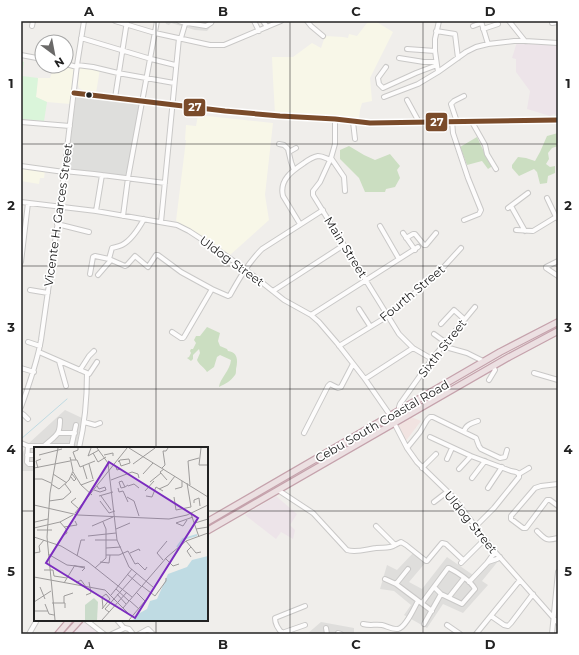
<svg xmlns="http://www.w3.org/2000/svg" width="579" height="655" font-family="Montserrat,sans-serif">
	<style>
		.residential { fill: #dfdedc }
		.commercial { fill: #f1e3e1 }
		.industrial { fill: #ede4e9 }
		.education { fill: #f8f7e8 }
		.religious { fill: #dededc }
		.forest { fill: #cbdec1 }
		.park { fill: #daf5da }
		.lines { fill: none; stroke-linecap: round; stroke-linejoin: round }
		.stream { stroke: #bfdbe3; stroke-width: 1 }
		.minor-casing { stroke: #c9c8c7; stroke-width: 6 }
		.highway-casing { stroke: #c5a2ac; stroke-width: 8 }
		.minor { stroke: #fdfcfc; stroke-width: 4 }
		.highway { stroke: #ece0e2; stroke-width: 5.5 }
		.bus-1-casing { stroke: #fff; stroke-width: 8 }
		.bus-1 { stroke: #7a4b2a; stroke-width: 5 }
		.grid { fill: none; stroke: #222; stroke-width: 1; stroke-opacity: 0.55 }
		.bus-dot { fill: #222; stroke: #fff; stroke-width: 1.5 }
		.labels { text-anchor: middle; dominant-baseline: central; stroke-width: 3.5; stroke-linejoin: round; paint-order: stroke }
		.street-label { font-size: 12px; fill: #222; stroke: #fff }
		.inset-river { fill: none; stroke: #bfdbe3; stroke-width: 2 }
		.inset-road { fill: none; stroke: #9e9c9b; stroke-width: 1 }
		.view { fill: #7b2cbf; fill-opacity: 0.15; stroke: #7b2cbf; stroke-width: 2 }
		.inset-edge { fill: none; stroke: #222; stroke-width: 2 }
		.line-badge { stroke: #fff; stroke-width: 1.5 }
		.badge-label { font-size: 11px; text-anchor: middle; font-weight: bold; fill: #fff }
		.neatline { fill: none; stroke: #222; stroke-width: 1.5 }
		.grid-label { font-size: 13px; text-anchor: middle; font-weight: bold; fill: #222 }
	</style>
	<rect width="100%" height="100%" fill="#f0eeeb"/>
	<path class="residential" d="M165 21H215L207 31 195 30 171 23 169 25 166 24Z
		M65 410 82 418 76 448H35V471H21V455L28 444Z
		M414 552 426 562 409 582 422 589 447 557 473 575 493 553 499 560 482 581 488 585 463 613 443 604 427 628 404 615 411 605 394 591 380 589 387 565 397 570Z
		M321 622 354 628V634H307Z"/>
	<path class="commercial" d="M409 416 421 421 405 442 397 425 398 422Z"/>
	<path class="industrial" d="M517 42 558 44V117L554 114 550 116 527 109 530 91 516 72V59L512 58Z
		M276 496 297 514 290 525 295 530 293 539 281 532 276 539 245 515Z
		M82 620 102 634H71Z"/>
	<path class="education" d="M373 21H375L393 32 370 78 372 101 362 103 360 110 359 119 275 114 273 79 272 57H293L312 43 321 48 325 36 343 37 348 38 349 34 357 36 367 23Z
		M54 66 74 68 70 104 47 102 36 97 38 78H50Z
		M80 66 100 69 96 93 85 92 79 88 78 84Z
		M198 115 273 123 265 195 269 220 230 255 176 221 186 140H185L186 125 196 126Z
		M21 167 45 170 44 178H40L39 184 21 181Z"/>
	<path class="religious" d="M76 96 141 104 127 176 67 169Z"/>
	<path class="forest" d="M558 133V146L552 148 548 153 549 159 546 164 550 167 555 166V173L548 176 547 183 540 184 537 172 534 169 519 176 512 168V165L518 157 526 158 535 161 540 152 547 136Z
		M477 137 485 154 494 165 488 169 482 161 467 165 460 147Z
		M349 146 364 155 375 160 390 154 400 166 397 170 400 178 395 187 386 189 385 192H365L359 178 340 159V150Z
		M207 327 220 333 218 341 220 346 227 349 228 351C238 352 238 361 236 369 236 371 236 374 235 375 231 381 225 384 219 387 220 378 230 371 231 360L220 355 217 357 214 367 207 372C204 367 199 365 197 360L200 353 199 349 193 355V359L191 361 187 358 189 357 191 353 190 351 191 349H193L196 343 194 340 196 336H200Z"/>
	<path class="park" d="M21 61 24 62 22 76 38 78 36 97 47 102 44 121 21 119Z"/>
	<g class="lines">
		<path class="stream" d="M21 439 67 399"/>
		<defs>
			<path id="minor" d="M115 21 155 33 210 45H224L281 21
				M179 21C188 24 197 24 206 26L211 23 212 21
				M254 21 259 31
				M263 21 267 27
				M307 21 311 26 323 36
				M481 21 488 44
				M509 21 525 41
				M552 23 558 22
				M32 26 33 21
				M473 26 481 23
				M483 29 498 24
				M436 31 455 34 458 58
				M81 38 151 59 175 65
				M181 38 186 21
				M407 49 435 51
				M21 55 42 59
				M399 58 424 62H436
				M66 64 77 67
				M77 65 93 67 118 73 174 83
				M386 67 378 78 379 84 383 88 416 73 437 65
				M438 72 435 51V39L439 21
				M74 93 225 111 280 116 335 119 370 123 558 120
				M384 97 397 92 418 84 438 72 466 52 476 47 488 44 514 41H525L558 43
				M115 98 127 21
				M407 100 419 122
				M335 119V144L331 158 320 182 313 191V195L399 334 413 348 432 359
				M452 121 453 133 468 178 481 210 479 214 464 220
				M21 122 70 126
				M353 122 355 139
				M457 122 451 104 454 101 464 96
				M472 122 485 145 487 154 496 169
				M279 144 284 145 288 149 291 162 294 170
				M289 152 296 148
				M331 158 344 177 345 191
				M21 166 64 172
				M64 171 94 174 165 183
				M547 198 556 217 558 219
				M21 202 96 211 177 225 189 231 215 248 245 269 284 300 311 315 319 322 337 343 365 379 390 415 407 448 417 462 452 496 496 553 558 623
				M511 206 525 231
				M508 208 528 193
				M96 211 102 175
				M123 216 128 178 157 21
				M161 222 179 38
				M57 224 89 232
				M300 224 283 196C279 180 292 171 304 163 308 160 313 157 318 156 323 156 327 159 331 160
				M380 226 399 259
				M516 230 533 231 556 217
				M403 233 415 250
				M406 238 413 234H415L424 245H426L436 233
				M109 259 112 248C115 247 118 247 122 245 130 241 139 228 144 219
				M558 261 546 267V268L558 276
				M21 262 28 203
				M90 274 93 257 95 256 109 259 125 266 127 265 135 256 148 267 156 255H158L181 272 212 289 228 296 230 295C239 279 248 263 262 249L323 210
				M98 275 111 260
				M30 290 48 293
				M273 291 344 245
				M359 309 370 326
				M311 315 418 247
				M441 324 454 310 464 319
				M172 332 181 338H183L184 337 212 289
				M434 334 445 342
				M28 342 40 346
				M339 346 388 316 440 271 461 248
				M442 346 467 353 483 361
				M39 352 87 373C87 398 85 423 79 448
				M59 361 66 386
				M21 368 34 372
				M80 370 89 356 94 351
				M534 373 558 380
				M89 374 97 362
				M365 379 413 348
				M489 380 495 370 493 366
				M21 407C29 385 37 363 41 340L60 207 77 65 84 21
				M399 410V407L400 404 432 359 475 307
				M21 413 24 415 28 419
				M84 422 95 425 100 423
				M464 432C465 425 472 423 478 421
				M59 433H75
				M304 433 328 386 330 384 338 388 341 387 353 364
				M430 437 471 456 511 471 516 472 519 474
				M21 443 28 446H72
				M28 446 27 462 29 464H35
				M44 446C56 435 60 436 60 420
				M71 448 76 425
				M407 448 420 432 427 420 430 417H433L476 438 479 446 481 449 500 458 505 457 507 450
				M27 455H35
				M447 459 452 448
				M422 468 436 454
				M459 469 471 456
				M472 478 485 461
				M558 484 541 486 535 488 511 516V519L523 528H526L547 500H550L558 506
				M488 488 502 467
				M278 490 313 513 347 550C356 553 367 549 376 548 383 547 389 549 395 545
				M434 502 447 492
				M376 526 395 545 401 542 406 545 426 561H427L442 543 446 544 463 560
				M475 527 494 508 519 477V474L529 468
				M537 531C546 540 546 541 558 538
				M488 562 497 559 500 557
				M461 563 485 539
				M385 579 396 584 432 611
				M469 582 487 563 492 556 496 553
				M396 584 408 569
				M449 597 464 578
				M422 603 448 568H449C457 572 471 581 475 589L462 604 441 594 434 587
				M491 616 504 625 508 626 511 623 533 594
				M86 620 104 634
				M117 620 124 628
				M363 624C370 626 375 624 382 625 387 626 392 630 398 629 406 627 414 608 418 601
				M424 624 441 594
				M447 625 460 634
				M326 628 327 634
				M282 633 305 625
				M338 633 341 634
				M29 634 37 620
				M112 634 125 628 129 629 133 634
				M139 634 148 629 153 634
				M283 634C279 630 275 624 275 618L305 606
				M476 634 520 580
				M552 634 558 572"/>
			<path id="highway" d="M207 522 500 352 558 322
				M207 531 509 357 558 331
				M58 634 70 620
				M67 634 80 620"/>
		</defs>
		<use href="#minor" class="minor-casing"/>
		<use href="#highway" class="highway-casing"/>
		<use href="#minor" class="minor"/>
		<use href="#highway" class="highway"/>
		<defs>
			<path id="bus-1" d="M74 93 225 111 280 116 335 119 370 123 558 120"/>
		</defs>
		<use href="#bus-1" class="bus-1-casing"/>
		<use href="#bus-1" class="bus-1"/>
	</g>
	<path class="grid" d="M156 21V448M290 21V634M423 21V634M21 144H558M21 266H558M21 389H558M21 511H35M207 511H558M156 620V634"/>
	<circle class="bus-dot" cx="89" cy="95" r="3.5"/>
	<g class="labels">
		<g class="street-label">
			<text transform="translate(58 215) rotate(-82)">Vicente H. Garces Street</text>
			<text transform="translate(346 247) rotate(58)">Main Street</text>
			<text transform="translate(232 261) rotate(36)">Uldog Street</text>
			<text transform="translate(412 293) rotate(-40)">Fourth Street</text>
			<text transform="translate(442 348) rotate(-52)">Sixth Street</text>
			<text transform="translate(382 421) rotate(-30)">Cebu South Coastal Road</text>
			<text transform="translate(471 522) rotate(51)">Uldog Street</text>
		</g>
	</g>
	<g transform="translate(34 447)">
		<rect width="174" height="174" fill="#f0eeeb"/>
		<path d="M60 151 64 155 63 173H51V158Z" fill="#cadbca"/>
		<path d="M174 109V173H99L104 167 113 162 116 154 123 152 134 127 153 120 158 113Z" fill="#bfdbe3"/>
		<path class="inset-river" d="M143 100 149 92 163 88"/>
		<path class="inset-road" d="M57 1 54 9 65 3M63 1 74 16 83 93 95 120 119 140M95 1 174 50M167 1 165 18H174M59 6 64 15 72 10M5 8 28 2M70 8 79 6V9M37 13H43L46 20 61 14M42 13 39 5 44 3V1M84 15 86 13 95 12 96 16 87 19 85 13M55 17 59 32M99 17 121 1M80 18 86 22 83 23 82 20M49 19 53 32M0 21 36 14M4 21 2 14 7 12M128 21 131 18 129 4H132L134 1M130 22 126 25 133 33M39 25 47 38 58 48M19 27 33 36M109 27 119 16M37 30 40 34 42 32 38 27M0 32H8L17 36M77 33 98 25 104 27 105 31M116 35 127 26M17 37 25 42 35 33 39 24 36 10M47 38 60 33M156 38 154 14 165 11M94 39 100 37 105 41M91 40 88 34 85 35 87 41 91 40 94 38M84 41 85 45 89 44 94 55M125 42 134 38 141 29M141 42 148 40V34M60 43 66 45 72 43 71 40 65 42 63 39M111 44 120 34M65 49 79 45M67 49 77 63M112 49 118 50 122 40 129 44M93 50 100 54 105 69M140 50 142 63 157 60 153 36M42 51 37 55 45 62M15 54 29 52 37 45 31 37M66 54 75 66 81 64M160 56V53L165 51 166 59M0 58 44 68 135 72 153 68 174 58M41 66 93 1M157 67 165 90M1 75 14 72M26 75 32 82 33 86 30 88M142 76 159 70M142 76 149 79 153 73M161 76 174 72M58 79 79 70M30 80 43 78 41 74M0 81 26 75 39 68M82 82 96 76M162 82 174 80M3 83H18M54 89 82 86M0 90 27 99 54 115 98 150M61 93H83M152 94 162 106 167 105M157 100 153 104 157 110M72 101 87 100M0 106 6 105 5 99 10 93M96 106 105 102 106 104M14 107 33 118 51 120M72 108H85L94 104 101 117 104 116 111 123 113 120M43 109 47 93H51M131 111 139 119 145 117M129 113 123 106 133 94M66 115 75 116 76 108M41 119 51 121 48 124M61 121 72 111V82L69 75M10 123H19L20 129 33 131M93 127 107 139M0 130 71 143 97 169M30 136 41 118M42 136 47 133 52 140M108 139 121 149 132 134V131M6 140 11 152M82 142 95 154M83 147 92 157M52 148 57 146 55 135M77 148 98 122M96 154 105 162M0 155 17 144M18 156H31V161M30 156V149L39 146M11 157 15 167 20 168M89 161 133 110 152 94 174 86M68 162 76 152 72 147 68 150 69 161M0 164H14M75 165 71 162 103 126M21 173 13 90 16 46 24 1M68 173 93 145M95 173 111 154 102 145"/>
		<path class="view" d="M75 15 164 71 101 171 12 116Z"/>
		<rect width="174" height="174" class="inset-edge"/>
	</g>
	<g class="line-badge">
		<rect x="183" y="98" width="23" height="19" rx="4" fill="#7a4b2a"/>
		<rect x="425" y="112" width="23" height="20" rx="4" fill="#7a4b2a"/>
	</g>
	<g class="badge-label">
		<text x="195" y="111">27</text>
		<text x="437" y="126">27</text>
	</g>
	<rect width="579" height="655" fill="none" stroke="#ffffff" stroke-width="44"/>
	<g transform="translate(54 54) rotate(148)"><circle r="19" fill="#ffffff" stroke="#a7a7a7"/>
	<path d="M0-3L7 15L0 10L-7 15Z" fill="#6a6968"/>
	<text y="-6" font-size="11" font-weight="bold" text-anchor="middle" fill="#222222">N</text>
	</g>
	<rect x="22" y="22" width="535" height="611" class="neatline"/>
	<g class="grid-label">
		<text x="89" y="16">A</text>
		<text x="223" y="16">B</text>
		<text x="356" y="16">C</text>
		<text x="490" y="16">D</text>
		<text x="11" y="88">1</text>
		<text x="568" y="88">1</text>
		<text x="11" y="210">2</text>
		<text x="568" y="210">2</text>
		<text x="11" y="332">3</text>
		<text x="568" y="332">3</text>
		<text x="11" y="454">4</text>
		<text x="568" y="454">4</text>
		<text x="11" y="576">5</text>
		<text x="568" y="576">5</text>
		<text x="89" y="649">A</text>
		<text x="223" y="649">B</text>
		<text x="356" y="649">C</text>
		<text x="490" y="649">D</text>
	</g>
</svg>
